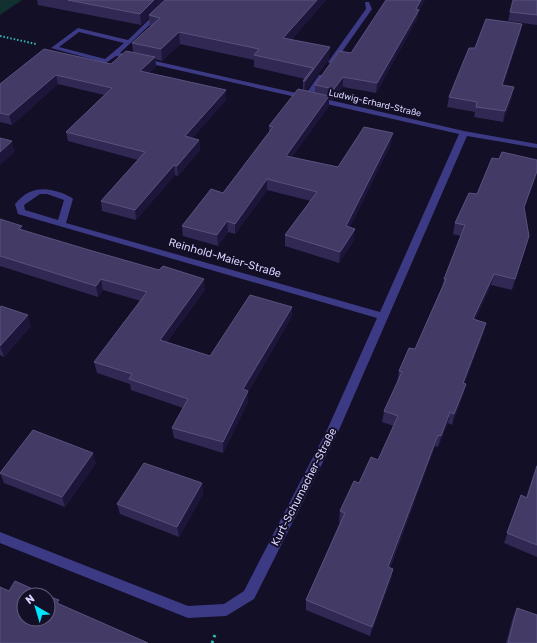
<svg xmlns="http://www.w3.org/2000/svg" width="537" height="643" font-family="Rubik,sans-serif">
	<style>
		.green { fill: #12302f }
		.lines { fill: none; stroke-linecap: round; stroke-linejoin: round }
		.path-far1 { stroke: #2fb8b0; stroke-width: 2; stroke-dasharray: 1.5 2; stroke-linecap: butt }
		.path { stroke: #2fb8b0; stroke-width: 3; stroke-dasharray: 2.5 3.5; stroke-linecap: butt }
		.minor { fill: #3d3a85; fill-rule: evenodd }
		.wall { fill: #312854 }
		.shaded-wall { fill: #1d163a }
		.building { fill: #433a66; stroke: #5a527e }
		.labels { text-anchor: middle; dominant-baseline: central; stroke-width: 4; stroke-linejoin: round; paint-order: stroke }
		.far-street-label { font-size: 9px; fill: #d9d4ff; stroke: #130f26 }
		.street-label { font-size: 11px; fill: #d9d4ff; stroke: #130f26 }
	</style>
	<rect width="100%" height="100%" fill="#130f26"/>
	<path class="green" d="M0 0H22L0 15Z"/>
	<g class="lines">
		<path class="path-far1" d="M0 36 36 44"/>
		<path class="path" d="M212 643 216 632"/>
		<path class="minor" d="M169 0H176L120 53 305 95 319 75H322L326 77 312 96 464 131 537 144V148L467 136 339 430 254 599 226 616 188 618 0 543V532L188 606 224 604 244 591 327 430 377 318 18 214 15 204C28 188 43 186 62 193 66 195 70 196 73 199L66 223 380 312 459 134 116 56 106 63 51 48 78 28 128 40ZM79 32 124 43 105 59 59 47ZM40 194H47L64 200 58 220 25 210 24 205Z
			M365 2H369L372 9 334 63H330L328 62 366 9Z"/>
	</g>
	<path class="wall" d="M37 0H326L292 39 329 59 306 90 315 92V85L351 53 386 0H425L418 12 417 19 376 93 343 87 333 99 329 98V106L292 157 338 167 391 144 350 227 354 240 339 263 285 246V235L311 201 267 190 235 234 228 232 218 246 183 236 182 226 223 193 269 133V126L303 90V81L305 79 254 67V60L180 44 162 61 155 59 156 67 149 73 226 100 192 138 199 140 200 150 178 176 175 175 136 220 102 211 101 201 138 160 68 141 66 132 104 95 58 84 12 125 0 122V84L111 64 133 52 132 43 150 27 149 18 141 25 38 5Z
		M537 0V25L508 21 510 12Z
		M522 24 520 34 503 85 512 97 503 122 474 117 475 112 447 107 449 97 475 48Z
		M537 174 524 209 526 247 512 290 491 285 475 320 486 323 483 334 464 384H466L463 395 452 425 448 423 438 447 435 446 390 568 393 569 391 579 370 636 306 610V600L340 522H339L340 511 359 483 378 460 394 426 382 422 384 411 398 382H397L399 371 415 349 442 287 444 279 461 236 453 234 455 223 477 194Z
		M0 219 24 231 205 290 167 342 210 356 292 307 291 318 248 392V402L223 453 174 438 172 428 183 408 131 390 130 384 97 373 94 362 141 301 103 290 98 297 0 266Z
		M0 308 31 326 4 357 0 355Z
		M96 463 65 507 4 483 0 473V472Z
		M537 464V557L504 543 521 495 526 497Z
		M202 483 203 494 179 537 120 514 117 504Z
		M517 608 537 643H506L513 617Z"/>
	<path class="shaded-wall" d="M154 0H167L149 15V18L141 25 140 14Z
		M317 0H326L283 49V38Z
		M421 0H425L418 12 417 19 376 93 377 83Z
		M522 24 520 34 500 95 502 85Z
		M179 32 180 44 162 61 161 49Z
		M330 47 329 59 304 93 305 81Z
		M155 57 156 67 141 80 140 71Z
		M56 75 58 84 12 125 9 115Z
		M343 77V87L333 99 334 89Z
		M514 87 512 97 503 122 505 111Z
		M226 90V100L186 146 185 136Z
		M329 96V106L286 166V156Z
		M393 133 391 144 345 237 346 226Z
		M199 140 200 150 178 176 177 166Z
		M12 141 15 152 0 165V152Z
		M174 165 175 175 136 220 135 210Z
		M537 171V174L521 218 524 207Z
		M267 179V190L235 234V224Z
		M227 221 228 232 218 246 217 235Z
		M22 226 25 237 19 229Z
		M355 229 354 240 339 263 340 252Z
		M529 236 526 247 512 290 515 279Z
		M494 274 491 285 470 330 473 319Z
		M101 279 103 290 98 297 96 286Z
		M204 279 205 290 161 351 160 340Z
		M292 307 291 318 248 392V402L223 453V442L243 389Z
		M28 315 31 326 4 357 0 346Z
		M486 323 483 334 460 394 463 383Z
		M466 384 463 395 452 425 454 414Z
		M450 412 448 423 438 447 441 436Z
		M438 435 435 446 386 577 388 567Z
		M93 453 96 463 65 507 62 497Z
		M202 483 203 494 179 537 177 527Z
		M393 569 391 579 370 636 372 627Z"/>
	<path class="building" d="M68 0H154L140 14Z
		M165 0H317L283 38 330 47 305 81H303L313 68 254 55 259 49 179 32 161 49 132 43 160 18 149 15Z
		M386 0H421L416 9 419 10 377 83 343 77 334 89 315 85 339 51 351 53Z
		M513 0H537V15L510 12Z
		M486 19 522 24 502 85 514 87 505 111 476 107 477 102 449 97 469 48H475Z
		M44 49 111 64 126 51 155 57 140 71 226 90 185 136 199 140 177 166 174 165 135 210 101 201 145 152 66 132 112 88 56 75 9 115 0 113V84Z
		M298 89 329 96 286 156 338 167 364 127 393 133 346 226 355 229 340 252 285 235 317 192 267 179 235 224 227 221 217 235 182 226 211 189 223 193 273 127 269 126Z
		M0 138 12 141 0 152Z
		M502 152 537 160V171L524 207 529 236 515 279 494 274 473 319 486 323 463 383 466 384 454 414 450 412 441 436 438 435 388 567 393 569 372 627 306 600 345 513 340 511 354 481 359 483 371 457 378 460 398 416 384 411 402 372 399 371 409 348 415 349 446 279H444L465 225 455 223 469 193 477 194 492 158 499 159Z
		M0 219 22 226 19 229 89 250 159 270 163 266 204 279 160 340 210 356 250 295 292 307 243 389 248 391 223 442 172 428 188 399 129 379 132 374 94 362 147 292 101 279 96 286 0 256Z
		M1 306 28 315 0 346V308Z
		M33 430 93 453 62 497 0 473Z
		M144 463 202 483 177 527 117 504Z
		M537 466V545L507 533 521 495 527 498Z
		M15 581 46 595H24V619H48V596L59 600 57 603 148 643H0V587L9 591Z
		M517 608 537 615V643H508Z"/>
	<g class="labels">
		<g class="far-street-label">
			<text transform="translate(375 103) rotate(13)">Ludwig-Erhard-Straße</text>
		</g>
		<g class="street-label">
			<text transform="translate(225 258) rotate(16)">Reinhold-Maier-Straße</text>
			<text transform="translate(304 487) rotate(-63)">Kurt-Schumacher-Straße</text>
		</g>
	</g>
	<g transform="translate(36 607) rotate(322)"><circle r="19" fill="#130f26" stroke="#625e7d"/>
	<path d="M0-3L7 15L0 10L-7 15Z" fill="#00e5ff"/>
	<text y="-6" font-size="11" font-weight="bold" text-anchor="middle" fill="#d9d4ff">N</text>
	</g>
</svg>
